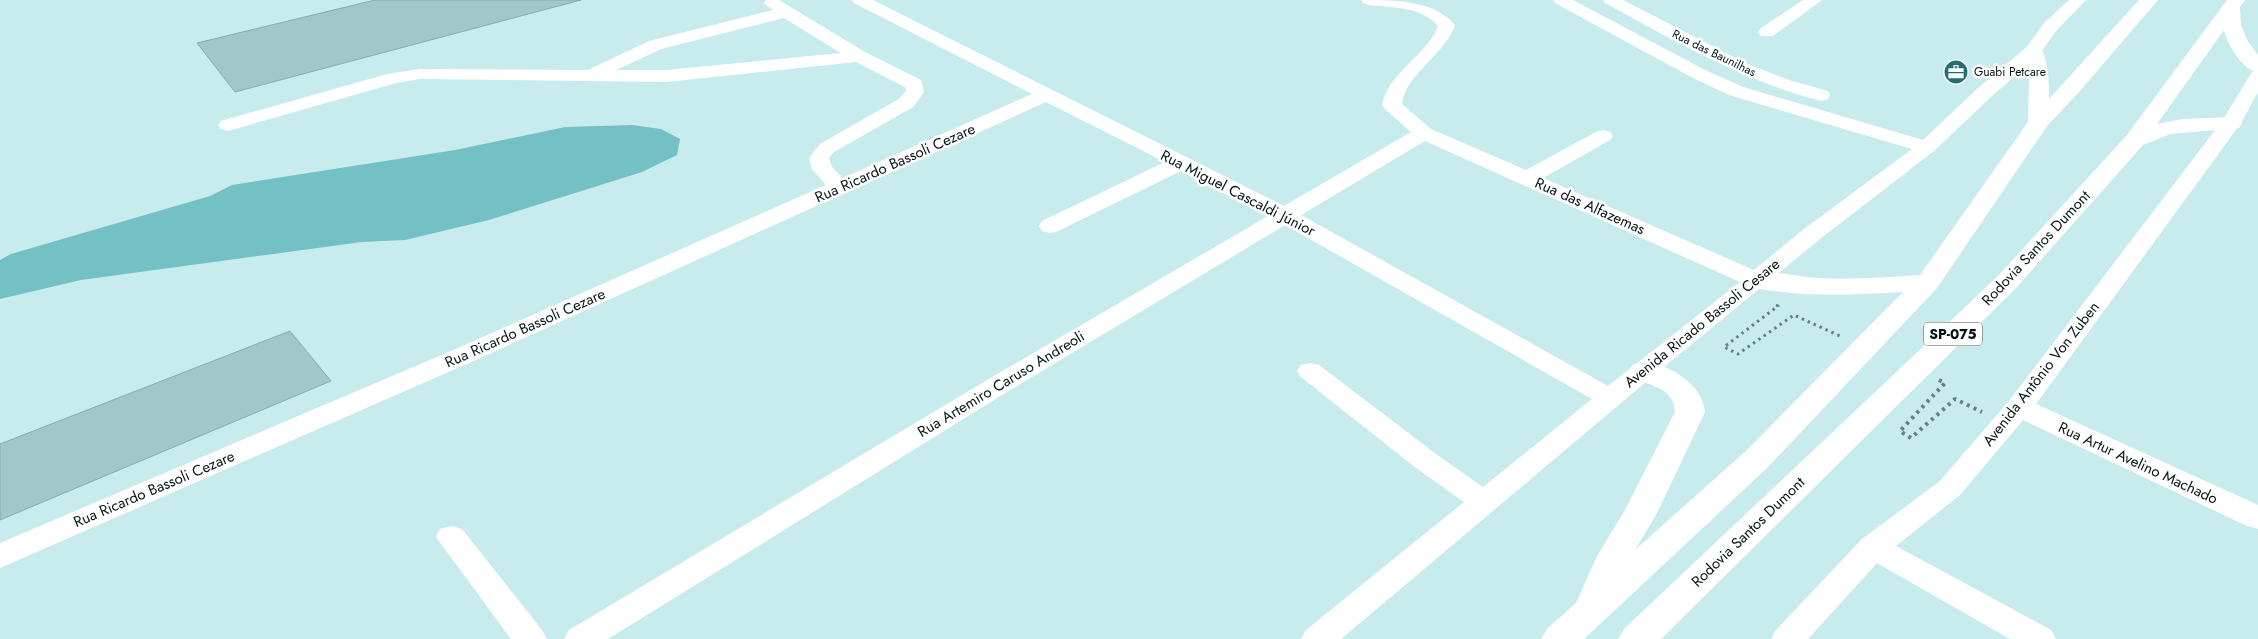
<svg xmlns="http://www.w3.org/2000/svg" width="2258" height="639" font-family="Jost,sans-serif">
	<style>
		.green { fill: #73c1c5 }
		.building { fill: #a3c6c8; stroke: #88abac }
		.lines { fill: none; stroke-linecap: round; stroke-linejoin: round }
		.path-far1 { stroke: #677f80; stroke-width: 3; stroke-dasharray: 2.5 4; stroke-linecap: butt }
		.path { stroke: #677f80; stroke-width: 4; stroke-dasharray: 3 4.5; stroke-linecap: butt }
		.minor { fill: #fff; fill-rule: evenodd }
		.highway { fill: #fff; fill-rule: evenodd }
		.labels { text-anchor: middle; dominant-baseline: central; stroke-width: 5; stroke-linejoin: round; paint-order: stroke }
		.far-street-label { font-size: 12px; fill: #071415; stroke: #fff }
		.far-poi-label { font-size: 12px; fill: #071415; stroke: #fff; text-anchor: start }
		.shield { fill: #fff; stroke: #515a5b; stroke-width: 1 }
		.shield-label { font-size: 14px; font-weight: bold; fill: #071415 }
		.street-label { font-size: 15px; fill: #071415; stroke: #fff }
	</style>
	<rect width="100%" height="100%" fill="#c8eced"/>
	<path class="green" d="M632 125 661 129 680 139 677 155 642 172 489 220 405 240 362 242 81 280 0 299V260L11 254 210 196 232 185 455 150 565 127Z"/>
	<path class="building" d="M375 0H581L235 92 197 43Z
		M290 331 331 381 0 520V444Z"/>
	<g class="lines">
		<path class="path-far1" d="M1776 305 1778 306 1724 347 1738 354 1794 315 1842 337"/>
		<path class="path" d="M1939 380 1945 383 1900 431 1911 438 1955 399 1982 412"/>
		<path class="minor" d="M766 0H779L865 52 921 80 924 92 913 107 834 152 829 158 832 167 843 178 1032 94 854 3 852 0H873L1284 206 1411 132 1385 109 1382 105C1389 71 1427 56 1438 26 1421 6 1393 8 1369 5L1363 3 1361 0C1394 0 1434 0 1455 25 1445 55 1406 73 1402 104L1431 129 1526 170 1596 132 1603 130 1610 132 1613 136 1610 140 1543 178 1754 270 1804 229 1912 149 1729 95 1693 78 1555 3 1553 0H1573L1705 70 1743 87 1923 140 1978 88 2027 47 2044 23 2069 0H2086L2056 31 2039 55 1992 96 1934 151 1820 239 1653 376 1341 639H1301L1306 630 1464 502 1416 468 1301 377 1297 371 1301 365 1310 363 1319 365 1436 454 1483 487 1592 399 1285 225 1002 395 608 639H564L569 630 982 383 1268 216 1181 171 1058 231 1050 233 1042 231 1039 226 1042 221 1165 162 1046 102 469 363 0 568V543L451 351 826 185 812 169 809 158 820 144 899 99 906 91 905 87 856 62 666 82 420 79 396 83 228 131 221 129 218 125 221 121 387 74 420 69 588 70 649 41 773 10 764 3ZM784 18 841 53 666 70H616L661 49ZM1425 141 1740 282 1608 386 1301 215Z
			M1603 0H1623L1745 63 1789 80 1828 91 1830 95 1828 99 1821 101C1743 81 1675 41 1605 3Z
			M1803 0H1822L1773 36H1761L1758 32 1761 28Z
			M2258 70V92L2241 123 2036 404 2258 505V529L2247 526 2023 420 1960 495 1896 546 2051 630 2056 639H2010L1877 563 1808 639H1771L1776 630 1862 539 1940 481 2009 401 2222 121 2252 72Z
			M451 526 462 529 542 630 547 639H511L436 537 440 529Z"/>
		<path class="highway" d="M2139 0H2158L2079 92 2047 126 1937 288 1769 466 1584 639H1541L1547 629 1576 603 1597 556 1625 510 1675 412C1673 382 1642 389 1629 370L1634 364C1661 357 1703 383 1705 412L1657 513 1635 550 1747 450 1903 292C1852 295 1797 298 1747 286L1743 280 1747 274C1767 269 1798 277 1819 278 1853 280 1887 277 1920 275L2028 122 2029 80 2023 51 2026 47 2033 45 2040 47C2049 61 2049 83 2049 99Z
			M2227 0H2245L2240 7 2241 25 2247 40 2258 55V73C2242 69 2228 46 2224 30L2157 124 2182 119 2231 117 2239 118 2242 123 2239 128 2170 134 2143 145 2015 289 1661 639H1618L1624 629 1997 277 2127 135Z"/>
	</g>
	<defs>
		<symbol id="office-disc" viewBox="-11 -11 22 22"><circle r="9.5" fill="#236e72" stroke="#fff"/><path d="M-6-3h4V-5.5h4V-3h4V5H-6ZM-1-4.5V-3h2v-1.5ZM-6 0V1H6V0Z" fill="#fff"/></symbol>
	</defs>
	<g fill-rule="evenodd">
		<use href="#office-disc" x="1942" y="58" width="28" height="28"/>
	</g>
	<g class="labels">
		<g class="far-street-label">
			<text transform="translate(1714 53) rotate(26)">Rua das Baunilhas</text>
		</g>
		<g class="far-poi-label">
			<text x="1974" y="72">Guabi Petcare</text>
		</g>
		<rect class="shield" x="1924" y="322.5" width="58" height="23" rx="4"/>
		<g class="shield-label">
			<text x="1953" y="334">SP-075</text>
		</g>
		<g class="street-label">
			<text transform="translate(895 163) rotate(-24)">Rua Ricardo Bassoli Cezare</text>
			<text transform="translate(1238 193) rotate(27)">Rua Miguel Cascaldi Júnior</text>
			<text transform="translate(1590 206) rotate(24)">Rua das Alfazemas</text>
			<text transform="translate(2036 248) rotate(-47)">Rodovia Santos Dumont</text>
			<text transform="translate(1702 323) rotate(-39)">Avenida Ricado Bassoli Cesare</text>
			<text transform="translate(525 328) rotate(-24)">Rua Ricardo Bassoli Cezare</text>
			<text transform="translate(2041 374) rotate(-52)">Avenida Antônio Von Zuben</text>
			<text transform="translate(1001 384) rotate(-31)">Rua Artemiro Caruso Andreoli</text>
			<text transform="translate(2138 463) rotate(25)">Rua Artur Avelino Machado</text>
			<text transform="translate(154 489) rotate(-23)">Rua Ricardo Bassoli Cezare</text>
			<text transform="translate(1748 532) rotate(-44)">Rodovia Santos Dumont</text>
		</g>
	</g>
</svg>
